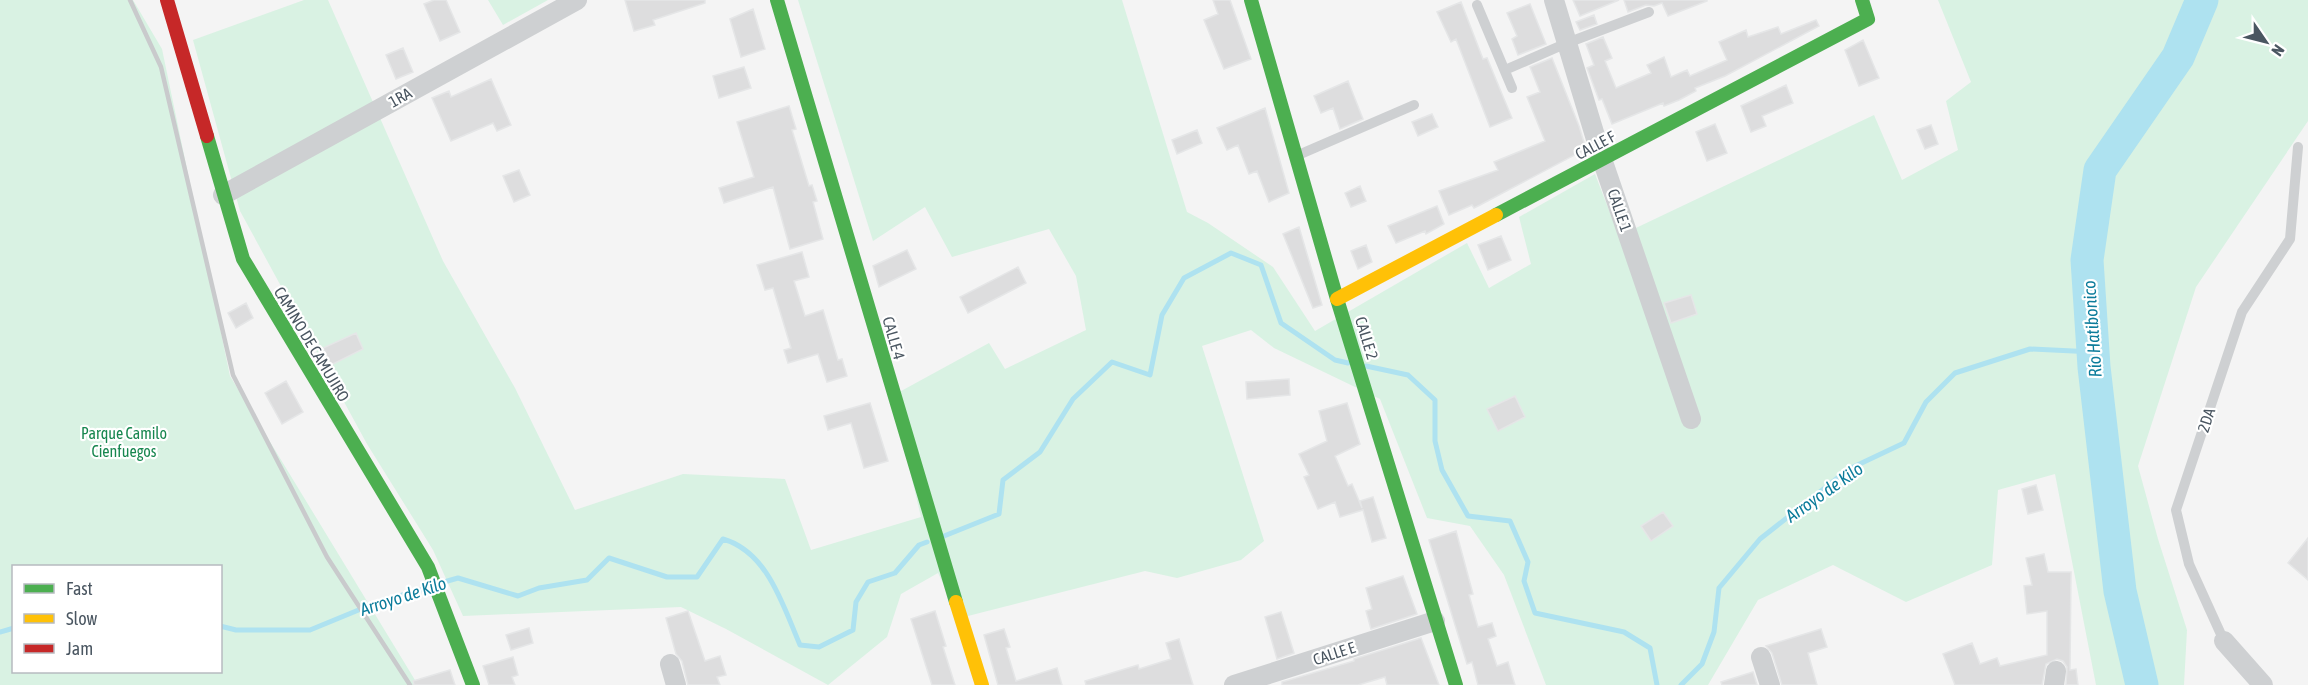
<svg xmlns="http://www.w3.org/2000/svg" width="2308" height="685" font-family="'Asap Condensed',sans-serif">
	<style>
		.green { fill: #d9f2e3; fill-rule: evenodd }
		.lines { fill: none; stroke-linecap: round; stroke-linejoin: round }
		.stream { stroke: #aee2f0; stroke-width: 5 }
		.river { stroke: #aee2f0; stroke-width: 33 }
		.building { fill: #ddddde; stroke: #e5e6e7; stroke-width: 1.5 }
		.lane { stroke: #ced0d2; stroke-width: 10 }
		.street { stroke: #ced0d2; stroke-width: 20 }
		.fast { stroke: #4caf50; stroke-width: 14 }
		.slow { stroke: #ffc107; stroke-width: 14 }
		.jam { stroke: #c62828; stroke-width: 14 }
		.rail { stroke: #c9cacc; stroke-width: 4.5 }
		.labels { text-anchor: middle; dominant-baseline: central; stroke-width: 4.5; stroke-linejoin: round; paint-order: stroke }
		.street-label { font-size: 16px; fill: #4a5661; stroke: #fff }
		.park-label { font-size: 16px; fill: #17864f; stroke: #fff }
		.water-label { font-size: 18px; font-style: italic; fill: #0c7c9b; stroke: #fff }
	</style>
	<rect width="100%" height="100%" fill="#f4f4f4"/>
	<path class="green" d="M0 0H133L162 49 230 376 418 685H0ZM14 566H220V672H14Z
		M304 0H328L443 261 515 388 575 510 683 474 785 479 811 550 921 517 892 396 989 343 1005 369 1086 330 1076 276 1049 229 952 257 925 207 873 241 798 0H1122L1187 212 1208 223 1273 267 1315 331 1467 243 1489 288 1531 264 1519 217 1595 174 1619 236 1874 115 1902 180 1958 150 1946 101 1971 82 1938 0H2308V121L2196 287 2138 466 2158 539 2187 630 2184 685H2096L2055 474 1998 490 1992 565 1906 602 1833 565 1758 600 1708 685H1546L1504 575 1470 526 1427 518 1380 399 1274 348 1251 330 1202 346 1264 541 1241 560 1177 578 1145 571 960 618 938 573 901 594 887 637 828 685 726 629 681 607 463 616 433 550 367 444 240 211 193 40Z
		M488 0H548L503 25Z"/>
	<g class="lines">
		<path class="stream" d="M1366 366 1408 375 1435 400V441L1442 470 1468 516 1510 521 1528 562 1524 581 1535 613 1624 632 1650 648 1657 685
			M944 536 999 514 1003 480 1040 452 1073 399 1112 362 1150 375 1162 315 1184 278 1231 253 1261 265 1281 323 1335 360 1348 363
			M444 582 458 578 518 596 539 588 587 580 609 558 667 577H697L723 539C768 552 783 606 800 645L819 647 853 630 856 602 868 582 895 573 919 545 927 542
			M220 626 236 630H310L378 602 427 588
			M0 632 14 628
			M1681 685 1702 664 1714 632 1719 588 1760 539 1849 469 1904 443 1926 402 1955 373 2030 349 2094 352"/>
		<path class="river" d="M2142 685 2120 591 2094 367 2087 260 2100 170 2178 57 2202 0"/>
	</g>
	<path class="building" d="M434 0H446L460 32 440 41 424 4Z
		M625 0H705V3L653 20 655 25 634 31Z
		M1213 0H1230L1251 59 1224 69 1204 20 1218 14Z
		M1573 0H1619L1580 16Z
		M1624 0H1707V1L1668 16 1662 3 1654 6 1646 5 1628 12Z
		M1461 2 1483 59 1487 58 1512 118 1490 127 1456 39 1451 42 1437 12Z
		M1530 4 1546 44 1518 55 1512 39 1517 36 1507 13Z
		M753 9 765 49 741 57 730 19Z
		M1594 15 1597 24 1580 30 1576 22Z
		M1816 20 1819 26 1725 76 1695 88 1696 91 1679 100 1664 106 1663 103 1612 124 1602 99 1599 100 1587 68 1594 65 1586 44 1603 37 1612 58 1605 61 1616 88 1651 73 1647 65 1664 57 1671 77 1687 70 1690 76 1727 60 1719 42 1746 30 1748 37 1778 27 1781 34Z
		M1863 40 1879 78 1859 86 1845 50Z
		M403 48 413 72 396 79 386 55Z
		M1552 58 1579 126 1586 149 1480 205 1474 208 1472 205 1449 215 1439 191 1498 170 1494 162 1545 141 1527 97 1540 92 1530 67Z
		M744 67 751 88 719 98 713 76Z
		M491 79 511 125 497 131 493 123 451 141 432 98 449 91 451 97Z
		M1348 81 1363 119 1340 129 1333 108 1321 113 1314 96Z
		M1786 85 1793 103 1762 116 1766 126 1751 132 1741 106Z
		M789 106 796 129 792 130 809 186 812 185 817 201 813 202 823 239 790 249 773 187 724 203 719 188 754 177 737 122Z
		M1265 108 1289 193 1269 202 1257 171 1249 174 1238 145 1227 150 1217 128Z
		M1432 114 1438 127 1418 136 1412 122Z
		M1715 124 1727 153 1707 161 1696 132Z
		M1931 125 1938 144 1925 149 1917 130Z
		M1197 130 1202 143 1177 154 1172 140Z
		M519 170 530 195 514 202 503 176Z
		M1360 186 1366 201 1351 207 1345 193Z
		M1437 206 1444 224 1426 234 1425 231 1396 243 1388 226Z
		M1299 227 1322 305 1313 308 1283 234Z
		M1501 236 1511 260 1488 270 1478 245Z
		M1366 245 1372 262 1358 269 1351 251Z
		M907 250 916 269 879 287 873 266Z
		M802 252 809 277 794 281 805 316 823 310 838 360 842 359 847 376 827 382 818 354 788 363 784 350 791 348 773 288 765 290 757 265Z
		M1018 267 1026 283 968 313 960 297Z
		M1691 295 1697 314 1671 323 1664 303Z
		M246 303 253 318 236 328 228 313Z
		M356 333 363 349 331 365 323 348Z
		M1289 379 1290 395 1247 399 1246 382Z
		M286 381 303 412 282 424 265 393Z
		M1515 396 1525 417 1498 431 1487 409Z
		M870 403 888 461 864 468 851 423 828 430 824 416Z
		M1347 403 1360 444 1335 456 1348 486 1352 484 1362 508 1360 501 1373 497 1386 538 1372 542 1363 510 1340 517 1335 502 1318 509 1304 477 1309 475 1299 454 1327 441 1319 411Z
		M2036 485 2043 510 2028 514 2022 489Z
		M1663 512 1673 526 1651 541 1641 526Z
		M1456 531 1473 594 1469 595 1478 627 1492 623 1496 636 1488 639 1497 666 1508 662 1515 685H1478L1472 662 1467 664 1429 540Z
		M2308 538V580L2288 563Z
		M2044 554 2048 572H2071L2070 670 2076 669 2078 685H2066L2067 667 2063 661 2057 659 2046 664 2042 685H1955L1943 654 1972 643 1980 664 1997 658 2000 666 2047 655V611L2027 614 2024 586 2032 585 2026 558Z
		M1403 576 1417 614 1371 629 1366 611 1372 609 1366 588Z
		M688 611 705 661 720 656 726 675 717 677 720 685H688L682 661 676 654 666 618Z
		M935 611 946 646 943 647 955 685H932L911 619Z
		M1281 612 1294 653 1277 659 1265 617Z
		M529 628 533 643 511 650 506 635Z
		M1004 629 1010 647 1006 648 1016 681 1057 668 1062 685H998L984 635Z
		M1821 629 1827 647 1808 653 1817 685H1782L1772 653 1766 646Z
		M1421 638 1439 685H1387L1385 677 1358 685H1282V682L1354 661V659Z
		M1179 639 1193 685H1086L1085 681 1138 665 1139 669 1171 659 1166 643Z
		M513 657 518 675 512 677 515 685H489L483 666Z
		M450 670 455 685H414L413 681Z
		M1753 672 1757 685H1722L1721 682Z"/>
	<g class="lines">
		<path class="lane" d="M1477 5 1512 88
			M1505 70 1567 43 1649 12
			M1296 156 1414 105
			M2224 641 2189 564 2176 510 2242 312 2290 239 2298 147"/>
		<path class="street" d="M1554 0 1602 159 1691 419
			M223 195 577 0
			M2224 641 2263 685
			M1761 657 1770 685
			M670 664 676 685
			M1234 685 1435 621
			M2054 685 2056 671"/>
		<path class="fast" d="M777 0 956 602
			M1251 0 1337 299 1456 685
			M207 136 243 259 428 567 473 685
			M1496 215 1868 19 1862 0"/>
		<path class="slow" d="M1337 299 1496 215
			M956 602 982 685"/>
		<path class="jam" d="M167 0 207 136"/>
		<path class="rail" d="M130 0 161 67 233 375 327 557 410 685"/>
	</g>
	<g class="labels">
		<g class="street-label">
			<text transform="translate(400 97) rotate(-29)">1RA</text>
			<text transform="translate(1595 145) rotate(-28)">CALLE F</text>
			<text transform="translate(1620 210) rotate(71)">CALLE 1</text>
			<text transform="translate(894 338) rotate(74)">CALLE 4</text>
			<text transform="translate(1367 338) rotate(73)">CALLE 2</text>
			<text transform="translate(312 344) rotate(59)">CAMINO DE CAMUJIRO</text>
			<text transform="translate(2206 420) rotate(-72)">2DA</text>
			<text transform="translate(1334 653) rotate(-18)">CALLE E</text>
		</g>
		<g class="park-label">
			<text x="124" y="433">Parque Camilo<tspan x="124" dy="18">Cienfuegos</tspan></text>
		</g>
		<g class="water-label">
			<text transform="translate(2092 329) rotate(-94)">Río Hatibonico</text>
			<text transform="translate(1824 492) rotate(-35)">Arroyo de Kilo</text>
			<text transform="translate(403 596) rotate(-18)">Arroyo de Kilo</text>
		</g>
	</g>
	<rect x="12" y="565" width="210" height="108" fill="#ffffff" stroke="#b7bbc0" stroke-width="1.5"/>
	<rect x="24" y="584" width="30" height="9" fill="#4caf50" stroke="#b7bbc0" stroke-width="1.5"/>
	<text x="66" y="595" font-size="18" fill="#4a5661">Fast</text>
	<rect x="24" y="614" width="30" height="9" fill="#ffc107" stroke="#b7bbc0" stroke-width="1.5"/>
	<text x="66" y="625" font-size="18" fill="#4a5661">Slow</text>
	<rect x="24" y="644" width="30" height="9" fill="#c62828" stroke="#b7bbc0" stroke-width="1.5"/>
	<text x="66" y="655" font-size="18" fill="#4a5661">Jam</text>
	<g transform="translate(2266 42) rotate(125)" stroke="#ffffff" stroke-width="4.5" paint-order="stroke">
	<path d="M0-4.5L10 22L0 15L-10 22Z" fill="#4a5661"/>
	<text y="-9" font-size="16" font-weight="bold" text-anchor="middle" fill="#4a5661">N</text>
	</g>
</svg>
